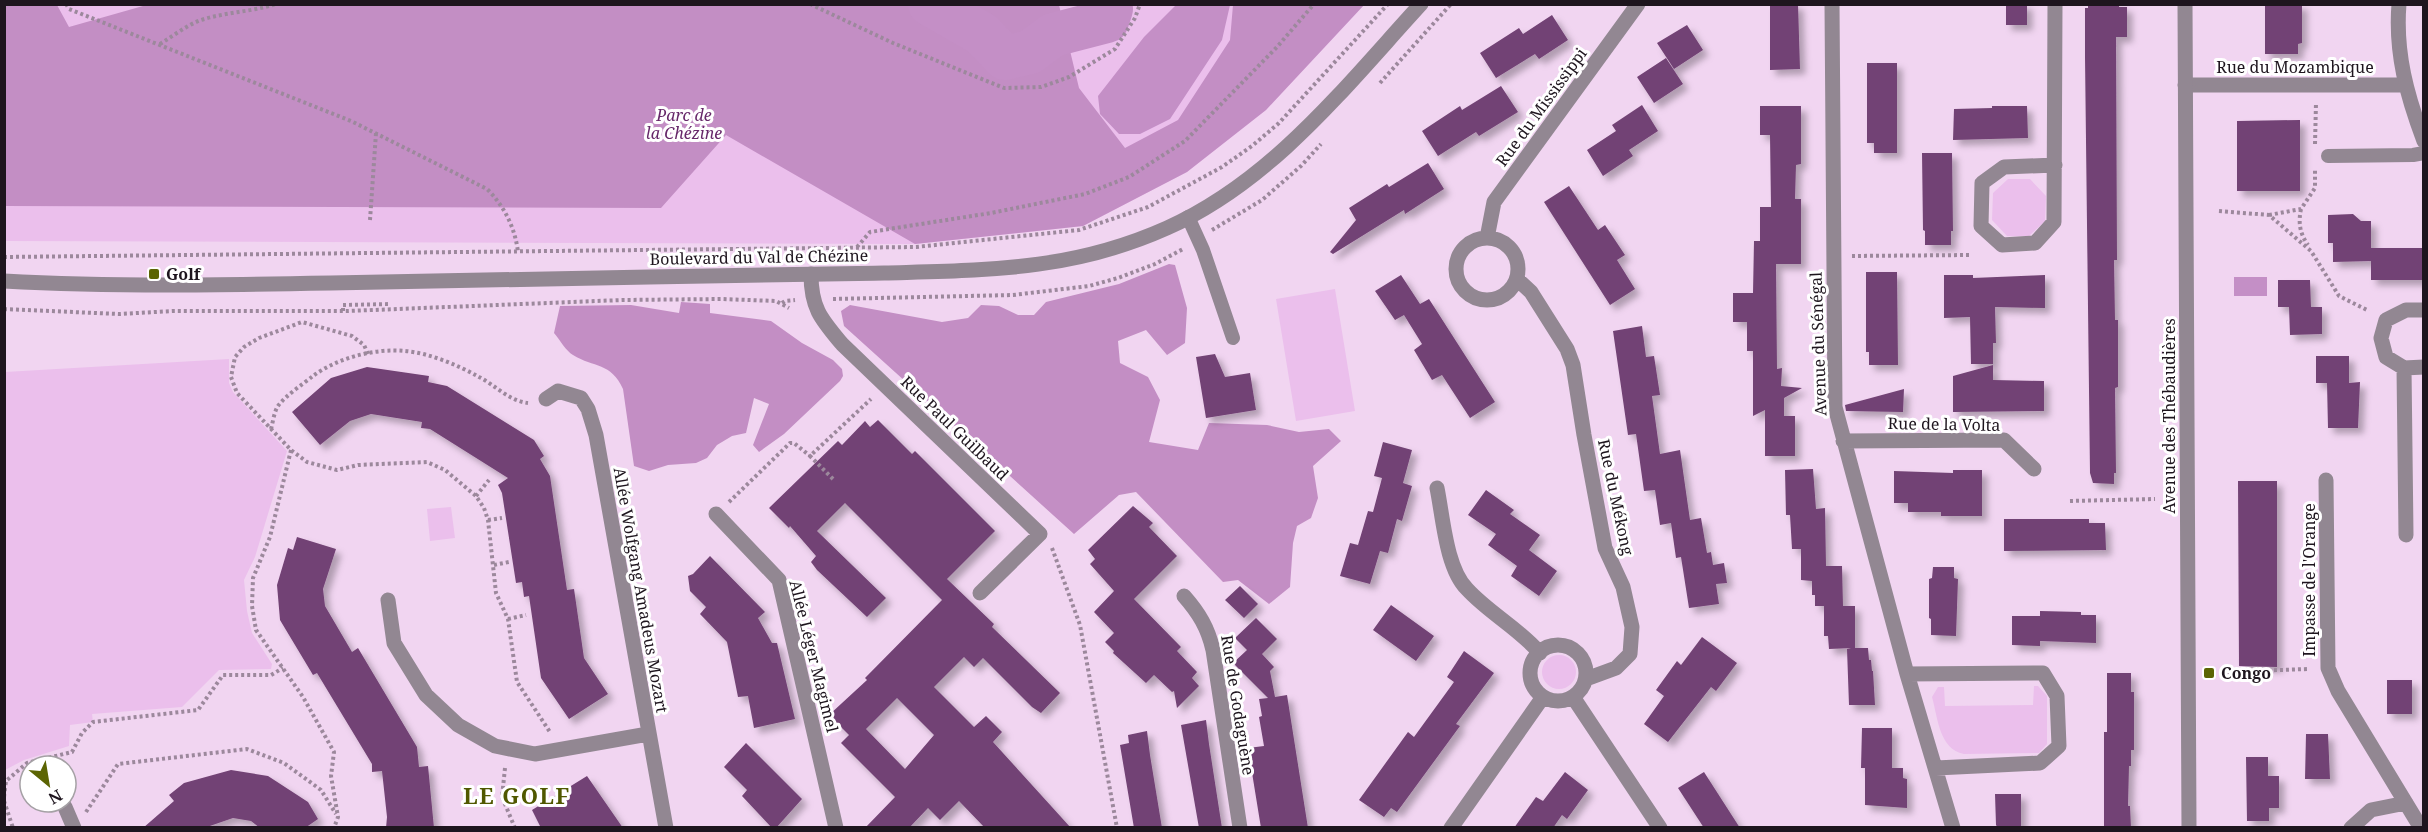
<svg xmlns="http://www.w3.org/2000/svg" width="2428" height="832" font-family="'Noto Serif',serif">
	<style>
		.green { fill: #ebbfec }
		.forest { fill: #c38ec4 }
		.water { fill: #c48fc6 }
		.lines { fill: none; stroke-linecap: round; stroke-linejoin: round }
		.river { stroke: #c48fc6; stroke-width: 44 }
		.building { fill: #724274; fill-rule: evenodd; filter: url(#shadow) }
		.path { stroke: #9c889c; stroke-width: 4; stroke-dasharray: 3 3; stroke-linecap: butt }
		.service { stroke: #928792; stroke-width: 14 }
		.minor { stroke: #928792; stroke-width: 15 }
		.tertiary { stroke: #928792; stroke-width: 15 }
		.poi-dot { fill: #5b6403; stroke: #fff; stroke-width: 2 }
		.labels { text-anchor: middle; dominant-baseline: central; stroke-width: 6; stroke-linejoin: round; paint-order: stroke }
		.street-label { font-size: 16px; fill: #1e151e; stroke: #fff }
		.park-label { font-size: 16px; font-style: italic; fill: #662769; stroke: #fff }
		.poi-label { font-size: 16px; font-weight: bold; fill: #1e151e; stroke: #fff; text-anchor: start }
		.district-label { font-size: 22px; font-weight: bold; letter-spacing: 1.5px; fill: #505800; stroke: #fff }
	</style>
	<defs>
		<filter id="shadow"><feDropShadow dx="5.5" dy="5.5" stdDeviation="3" flood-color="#0004"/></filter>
	</defs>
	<rect width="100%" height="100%" fill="#f1d5f1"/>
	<path class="green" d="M5 5H1364L1266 110 1187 172 1083 226 915 244 5 241Z
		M2008 179H2030L2046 196 2045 221 2029 236H2007L1992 220 1993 193Z
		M1335 289 1355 411 1296 421 1276 299Z
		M229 359V383L233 392 287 451 255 557 244 580 247 611 252 633 272 664 271 669 219 670 182 707 92 714 93 722 70 725 69 746 24 760 5 770V372Z
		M451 507 455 538 430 541 427 509Z
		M1542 672a17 17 0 1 1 34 0a17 17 0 1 1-34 0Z
		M2034 686H2038L2047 696V744L2039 753 1964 754C1939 749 1938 718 1932 697L1938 687H1944L1945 706 2033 705Z"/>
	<path class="forest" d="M150 4 1059 5 1079 88 1125 148 1178 120 1230 40 1233 5H1364L1266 110 1187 172 1083 226 915 244 726 135 661 208 5 206V5H57L69 27Z
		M1169 264 1175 265 1187 308 1185 343 1167 355 1146 330 1118 341 1120 363 1148 377 1160 400 1149 442 1198 450 1209 423 1267 425 1299 432 1329 429 1341 441 1313 466 1318 498 1311 518 1297 526 1293 543 1290 587 1269 604 1238 580 1223 582 1136 492 1119 495 1074 534 844 326 841 311 850 305 942 322 968 318 981 305 999 306 1018 315H1034L1046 302 1119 284Z
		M681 302 710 304V313L771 321 802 343 833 360 842 369 843 376 840 381 784 434 759 452 753 445 769 404 754 398 746 433 732 436 717 445 707 458 696 463 668 465 649 471 634 466 623 389C611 362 594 368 573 355 566 351 560 340 554 333L560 306 631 305 679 313Z"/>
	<path class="water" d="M1177 4 1230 5 1222 40 1170 119 1140 134H1119L1100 114 1098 96 1144 37Z
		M2234 277H2267V296H2234Z"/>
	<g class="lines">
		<path class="river" d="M930 4 982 34 1005 58 1030 52 1053 35 1107 21 1111 9 1110 4"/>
	</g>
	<path class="building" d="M1770 4H1798L1800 69 1770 70Z
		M2006 4H2027V25H2006Z
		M2088 4H2119V7H2127V37H2116L2117 260H2114L2115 320H2118V387L2115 388 2116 473H2114V484L2093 483 2090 473 2085 57V8H2088Z
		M2265 4H2302V43L2298 44V54H2265Z
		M1552 15 1568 40 1539 59 1535 54 1496 78 1480 53 1519 28 1523 34Z
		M1687 25 1703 50 1674 69 1657 43Z
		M1666 58 1683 84 1654 103 1637 77Z
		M1867 63H1897V153H1874V143H1867Z
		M1501 86 1518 112 1479 136 1476 132 1438 156 1422 131 1460 106 1462 110Z
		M1642 105 1658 131 1629 150 1633 156 1603 176 1587 150 1616 131 1612 125Z
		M1760 106H1801V164L1796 165 1795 199H1801V264H1776L1777 369 1782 368 1781 386 1802 388 1784 398V416H1795V456H1765V410L1753 416V351H1747V322H1733V293H1753L1754 241H1760V207H1771L1770 135H1760Z
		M1992 106H2027L2028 138 1953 140 1954 109 1992 108Z
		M2300 120V191H2237V121Z
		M1922 153H1952L1953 231H1951V245H1925V231L1923 230Z
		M1428 163 1444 189 1405 214 1404 210 1333 254 1330 252 1356 220 1349 208 1387 184 1389 187Z
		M1569 186 1598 230 1605 225 1625 255 1617 260 1635 289 1610 305 1544 202Z
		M2353 214 2361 221H2371V257V248H2424V280H2371V261L2333 262V243H2328V215Z
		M1866 272H1897L1898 365H1869V352H1866Z
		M1401 275 1420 304 1429 299 1495 402 1470 418 1442 375 1432 380 1414 350 1422 344 1404 315 1395 320 1375 291Z
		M1944 275H1973V278L2045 275V308L1995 307 1996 343H1993V364H1971L1970 317 1944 318Z
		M2278 280H2310L2311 307H2322V334L2290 335 2289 307H2278Z
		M1642 326 1646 357 1654 356 1660 395 1652 396 1660 454 1680 450 1690 520 1701 518 1707 553 1711 552 1713 565 1724 563 1727 583 1716 584 1719 604 1689 608 1681 557 1676 558 1671 523 1660 525 1655 490 1644 491 1636 434 1628 435 1613 331Z
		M1215 354 1225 377 1250 373 1256 410 1206 418 1196 357Z
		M2316 356H2349V383L2360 382 2358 428H2328L2327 383H2316Z
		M1993 365V380L2044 381V411L1953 412V376Z
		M367 367 429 376 428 382 447 386 534 440 544 456 540 459 550 476 567 590 574 589 584 658 608 694 569 719 541 678 529 596 524 597 522 582 516 583 502 493 498 485 508 478 430 429 421 428 422 422 371 414 350 421 320 445 292 412 331 378Z
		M1904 389 1903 412 1846 411 1845 405Z
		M878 420 912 454 915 451 995 531 947 579 994 624 992 627 1060 693 1041 713 1032 707 983 658 974 667 964 657 934 687 974 727 986 716 1002 732 993 742 1071 828H985L959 801 940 820 928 808 909 828H865L895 797 841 743 849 735 829 715 867 680 865 678 942 600 845 503 817 531 886 598 867 617 817 570 811 562 816 556 790 526 789 528 769 508 838 441 842 445 865 421 870 427ZM897 698 934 735 905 769 866 729Z
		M1383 442 1412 450 1403 483 1412 486 1402 521 1397 519 1388 553 1380 551 1370 584 1340 576 1350 543 1358 545 1368 511 1373 512 1382 478 1374 476Z
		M1813 469 1816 509 1825 508 1826 566H1842L1843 606H1855V648H1868L1869 660H1871L1872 671H1873L1875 705H1849L1847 649 1851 648 1829 649 1828 636H1824V606H1815V595H1812V581L1801 580V549H1792L1790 515H1786L1785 470Z
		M1953 470H1982V516H1941V512H1908V503H1894V471L1953 473Z
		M2238 481H2277V667L2239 666Z
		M1486 490 1514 510 1510 514 1540 535 1529 550 1557 571 1539 596 1511 576 1517 566 1488 545 1496 534 1468 515Z
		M1133 506 1153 523 1149 527 1177 556 1134 599 1181 647 1177 651 1197 672 1192 678 1199 686 1177 708 1174 691 1172 692 1154 675 1146 683 1113 653 1114 651 1105 642 1114 633 1094 612 1114 591 1090 564 1095 559 1088 550Z
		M2004 519H2089V523H2105L2106 550 2004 551Z
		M297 537 336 549 323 589 325 606 352 652 358 648 417 747 419 767 428 766 434 828H386L387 817 382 771 372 772V764L317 673 313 675 280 620 277 585 288 548 293 550Z
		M710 556 765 612 758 618 772 643H777L795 719 754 728 748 696 738 697 727 642 700 614 706 607 690 591 688 576 693 574Z
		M1933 567H1954V578L1958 579 1956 636 1931 635V619L1929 618V579L1932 578Z
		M1240 586 1258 604 1244 618 1225 600Z
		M1391 605 1434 636 1416 661 1373 630Z
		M2040 611 2081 612V615H2096V643L2040 641V646L2012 645V616H2040Z
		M1256 618 1277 639 1262 654 1274 667 1270 671 1275 697 1287 695 1308 828H1261L1248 748 1264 746 1259 717 1262 716 1259 699 1268 698 1233 663 1247 650 1235 638Z
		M1702 637 1737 663 1716 691 1711 687 1668 742 1644 724 1664 696 1656 690 1677 661 1681 665Z
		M1464 651 1494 673 1456 724 1460 726 1397 812 1391 808 1384 817 1359 800 1408 732 1414 737 1454 682 1447 677Z
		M2107 673H2131V692H2134V750H2131V766H2129L2128 806H2130L2131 828H2104V732H2107Z
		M2387 680H2412V714H2387Z
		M1206 720 1209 744 1222 828H1199L1181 725Z
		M1862 728H1892V768H1903V778L1907 779V808L1865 805V768H1861Z
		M1147 731 1150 755 1162 828H1134L1120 745 1129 743 1128 735Z
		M2306 734H2328L2330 779H2305Z
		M746 743 802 799 776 828H772L742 796 747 790 724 767Z
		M2246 757H2268V776H2279V808H2269V821H2247Z
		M231 770 268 776 308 802 318 819 305 828H260L251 821 233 818 204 828H143L174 801 169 795 184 783Z
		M1565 772 1588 790 1567 819 1562 815 1553 828H1514L1536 797 1543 801Z
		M1704 772 1740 828H1704L1678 788Z
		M587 776 623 828H541L532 810Z
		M1995 794H2021V828H1998L1996 825Z"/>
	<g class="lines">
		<path class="path" d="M66 4 69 9 351 121 487 189C505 207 515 228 518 252
			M810 4 893 43 1004 88 1041 87 1069 77 1115 49 1135 18 1140 4
			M160 44C173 36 187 25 201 20 226 12 251 12 276 4
			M1380 83 1451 4
			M2315 144 2316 103
			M2301 209C2298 223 2300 234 2308 245
			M2219 211 2269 215 2311 251 2339 296 2369 311
			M2269 215 2301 209 2315 188V169
			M370 220 376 133
			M1212 230 1262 200 1301 166 1321 144
			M857 247 870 232 991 213 1085 194 1129 177 1185 141 1277 47 1314 4
			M1852 256 1969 255
			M4 257 916 247 1079 230 1148 207 1222 167 1252 146 1279 123 1388 4
			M833 299 1013 295 1089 286 1118 278 1155 264 1183 249
			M782 303 785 301 795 300
			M4 309 119 314 173 311H348L622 300 721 299 776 301 789 308
			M343 311V305L391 304
			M368 354 364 345 352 336 302 322 259 338 244 347 235 357 231 377 237 393 291 450 307 462 337 470 358 465 427 462 445 470 476 496 484 508 488 520 496 593 508 619 517 682 550 732
			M271 429C273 422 274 412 278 406 285 396 303 384 313 376 337 358 375 348 405 351 429 353 458 365 479 377 495 385 509 401 528 403
			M291 450 270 537 253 578 252 606 256 630 303 697 334 752 331 776 338 817 334 828
			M833 479 810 456 871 399
			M476 496 489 480
			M2070 501 2155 499
			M729 502 790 443H794L810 456
			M488 520 502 518
			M1052 548 1080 625 1117 828
			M494 565 509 562
			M508 619 526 615
			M2220 672 2309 669
			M505 768 502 797 515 828
			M4 797 6 781 27 763 72 752 82 733 93 722 198 710 223 675H271L283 668
			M4 801 13 828
			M86 812 118 764 247 749 284 763 321 790 336 814"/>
		<path class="service" d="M2328 156 2413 155 2424 153
			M1188 217 1203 250 1233 338"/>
		<path class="minor" d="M1832 4 1835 407 1907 674 1953 828
			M2055 4 2054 222 2035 243 2002 245 1981 226 1982 183 2004 167 2055 165
			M2399 4C2395 53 2407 96 2424 141
			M2185 85H2404
			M1456 269a31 31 0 1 1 62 0a31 31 0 1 1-62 0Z
			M1487 238 1494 202 1638 4
			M811 274C811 308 821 319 842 344L1040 534 980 593
			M1517 279 1531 292 1567 349 1573 365 1584 435 1605 548 1623 587 1632 627 1630 654 1616 668 1586 679
			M2424 310H2406L2386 320 2381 338 2386 357 2404 368 2424 367
			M2404 368 2406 535
			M546 399 558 391 581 398 588 409 596 435 666 828
			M1843 441 2004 440 2034 469
			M2326 480 2328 668 2338 691 2421 828
			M1437 488C1443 517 1446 568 1467 589 1489 613 1517 627 1540 653
			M716 514 779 580 836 828
			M1184 596C1199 613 1208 628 1213 650L1240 828
			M388 600 394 643 426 695 458 725 495 746 535 754 648 734
			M1530 673a28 28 0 1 1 56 0a28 28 0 1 1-56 0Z
			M1907 674 2043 673 2057 696 2059 746 2040 763 1936 768
			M1573 697 1660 828
			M65 807 74 828
			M1451 828 1543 697
			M2351 828 2371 810 2406 803"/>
		<path class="tertiary" d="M2185 4 2189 828
			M4 281C113 287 222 285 331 283 437 281 543 279 649 277 728 275 806 275 884 273 987 270 1071 271 1167 228 1272 181 1344 88 1421 4"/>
	</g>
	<g class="poi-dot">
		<rect x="148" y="268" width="12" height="12" rx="3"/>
		<rect x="2203" y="667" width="12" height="12" rx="3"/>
	</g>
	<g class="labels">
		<g class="street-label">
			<text x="2295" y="67">Rue du Mozambique</text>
			<text transform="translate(1541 107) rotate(-54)">Rue du Mississippi</text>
			<text transform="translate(759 257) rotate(-1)">Boulevard du Val de Chézine</text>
			<text transform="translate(1818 344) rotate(-92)">Avenue du Sénégal</text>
			<text transform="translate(2169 416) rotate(-90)">Avenue des Thébaudières</text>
			<text transform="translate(1944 424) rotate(1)">Rue de la Volta</text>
			<text transform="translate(955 428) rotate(44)">Rue Paul Guilbaud</text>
			<text transform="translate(1616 497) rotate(78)">Rue du Mékong</text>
			<text transform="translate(2309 580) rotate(-90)">Impasse de l'Orange</text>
			<text transform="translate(641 590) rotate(80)">Allée Wolfgang Amadeus Mozart</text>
			<text transform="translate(814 656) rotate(76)">Allée Léger Magimel</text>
			<text transform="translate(1238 705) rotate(81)">Rue de Godaguène</text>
		</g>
		<g class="park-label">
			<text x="684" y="115">Parc de<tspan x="684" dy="18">la Chézine</tspan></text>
		</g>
		<g class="poi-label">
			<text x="166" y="274">Golf</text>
			<text x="2221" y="673">Congo</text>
		</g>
		<g class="district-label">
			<text x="517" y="795">LE GOLF</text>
		</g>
	</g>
	<rect width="2428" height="832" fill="none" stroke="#1e151e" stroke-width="12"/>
	<g transform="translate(48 784) rotate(150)"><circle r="28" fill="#ffffff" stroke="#a5a1a5" stroke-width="1.5"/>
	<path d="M0-4.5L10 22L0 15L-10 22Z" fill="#5b6403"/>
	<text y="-9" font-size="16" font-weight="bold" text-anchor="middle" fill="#1e151e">N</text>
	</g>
</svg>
